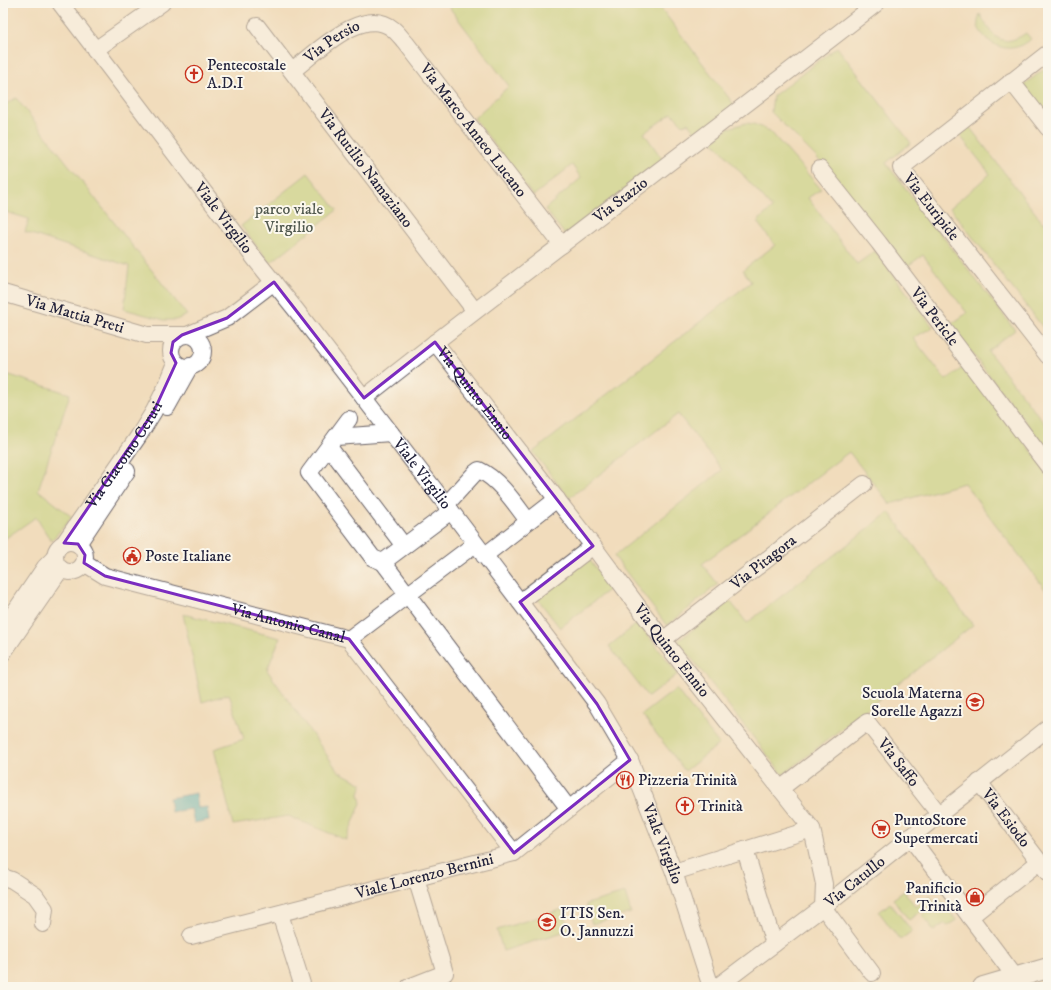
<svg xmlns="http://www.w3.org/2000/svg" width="1051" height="990" font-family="'IM FELL DW Pica',serif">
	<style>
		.green { fill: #bbd57a; stroke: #6e7c5a }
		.water { fill: #41afbe; stroke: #32687c }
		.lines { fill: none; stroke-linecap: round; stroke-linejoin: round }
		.minor-casing { stroke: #6a6368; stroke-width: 18 }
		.major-casing { stroke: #6a6368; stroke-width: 22 }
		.minor { stroke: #fff; stroke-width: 16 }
		.major { stroke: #fff; stroke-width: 20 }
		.marked { fill: none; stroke: #7b2cbf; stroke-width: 3; stroke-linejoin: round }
		.labels { text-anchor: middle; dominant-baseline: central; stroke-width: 4; stroke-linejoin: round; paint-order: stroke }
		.street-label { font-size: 16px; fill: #22223b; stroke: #fbf7ec }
		.poi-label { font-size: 16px; fill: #22223b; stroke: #fbf7ec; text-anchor: start }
		.park-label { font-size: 16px; fill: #50584e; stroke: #fbf7ec }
	</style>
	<rect width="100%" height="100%" fill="#fbf7ec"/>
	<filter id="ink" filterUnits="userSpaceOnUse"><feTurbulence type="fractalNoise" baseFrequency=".025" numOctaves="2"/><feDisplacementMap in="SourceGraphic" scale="8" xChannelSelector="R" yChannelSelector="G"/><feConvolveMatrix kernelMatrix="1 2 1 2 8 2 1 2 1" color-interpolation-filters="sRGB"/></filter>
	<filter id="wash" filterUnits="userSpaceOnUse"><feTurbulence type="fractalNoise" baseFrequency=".012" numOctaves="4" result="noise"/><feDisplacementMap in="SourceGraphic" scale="16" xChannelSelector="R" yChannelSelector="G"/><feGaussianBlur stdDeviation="0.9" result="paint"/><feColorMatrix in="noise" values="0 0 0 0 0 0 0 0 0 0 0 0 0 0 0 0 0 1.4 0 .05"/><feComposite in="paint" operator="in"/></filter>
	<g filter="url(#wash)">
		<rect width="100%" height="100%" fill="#f1dcbc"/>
		<path class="green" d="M446 3H657L735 106 699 136 688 123 683 125 672 113 644 133 663 160 566 236 545 209 581 178 572 165 533 196 474 118 509 86Z
			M980 14C992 36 1001 50 1026 33L1031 39C1017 52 998 51 985 37 982 34 979 30 978 26 977 22 979 18 980 14Z
			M837 47 911 143 886 163 1015 330 988 351 1048 428V451L950 325 967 313 923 255 906 267 836 177 771 112 773 96Z
			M1048 66V116L1024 85Z
			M16 98 187 315 176 320H164L124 309 129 266 25 232 29 219 3 211V106Z
			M746 123 754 124 770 131 821 189 808 198 857 264 875 251 933 327 913 338 946 380 965 366 1048 472V593L964 483 890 504 849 452 702 564 718 584 667 626 614 556 722 470 678 414 569 498 533 452 751 282 743 270 775 245 757 222 772 208 713 141 728 128Z
			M968 125 1043 223 1048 221V334L950 208 990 174 958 133Z
			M308 173 337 210 270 263 241 226Z
			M3 373 70 394 38 490 72 517 51 541 36 517 3 540Z
			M889 512 973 625 783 775 678 641 730 601 747 623Z
			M588 558 611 588 560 628 537 598Z
			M183 614 280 638 267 670 338 771 362 784 359 794 361 803 346 840 288 816 233 825 214 749 244 739 229 694 202 702Z
			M638 623 678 674 648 697 609 646Z
			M676 689 719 744 685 771 642 715Z
			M904 891 916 907 930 896 934 901 909 920 893 899Z
			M625 893 631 913 592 924 586 904Z
			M941 900 956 920 947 926 945 923 934 931 922 915Z
			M890 903 912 931 900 940 879 912Z
			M563 909 569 930 503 951 497 930Z"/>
		<path class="water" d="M196 793 198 808 207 807 209 820 194 823 191 809 171 812 169 798Z"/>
	</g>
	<g filter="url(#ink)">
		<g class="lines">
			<defs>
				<g id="minor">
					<path id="s1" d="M60 3 255 259 296 310 451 511 597 704 630 760 674 872 711 987"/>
					<path id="s2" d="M257 26 475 311"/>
					<path d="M95 50 162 3"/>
					<path id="s3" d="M1048 53 901 168 1048 356"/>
					<path id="s4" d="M292 71C315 54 363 4 393 29 398 33 402 39 406 43L562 245"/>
					<path d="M1011 81 1048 128"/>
					<path id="s5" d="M820 169 879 243 1048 466"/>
					<path id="s6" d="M3 293 147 335H182"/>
					<path d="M187 335 227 318 274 282"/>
					<circle cx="187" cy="351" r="16"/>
					<path id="s7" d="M435 342 593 546 663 640 812 829 824 884 823 907 872 973"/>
					<path id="s8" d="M364 398C533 264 707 136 877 3"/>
					<path d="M167 407 190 366"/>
					<path d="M349 419 309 473 373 558 383 562"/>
					<path d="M336 437 391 433"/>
					<path d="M329 447 404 546"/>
					<path d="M446 505 475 473 479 470C499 479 516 505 528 521"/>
					<path d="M451 511 383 562 569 809"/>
					<circle cx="70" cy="557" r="15"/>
					<path id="s9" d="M64 543 138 437 154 411 167 385 176 363"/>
					<path d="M78 544 127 471"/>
					<path d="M484 556 557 499"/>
					<path id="s10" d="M84 563 105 576 349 639 514 853"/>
					<path d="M520 602 593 546"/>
					<path d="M3 629 45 567 55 557"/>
					<path d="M349 639 475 544"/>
					<path id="s11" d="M663 640 864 484"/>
					<path d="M3 653 61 569"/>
					<path id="s12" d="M979 782 1048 873"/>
					<path id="s13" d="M780 789 867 722 939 814"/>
					<path d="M910 837 1016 978"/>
					<path d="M674 872 812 829"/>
					<path d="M3 877 12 880 35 895 45 909 43 924"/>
					<path d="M280 914 303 987"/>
					<path d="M970 917 1039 862"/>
					<path id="s14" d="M191 936 514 853 630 760"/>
					<path id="s15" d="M774 944 823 907 1048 728"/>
					<path d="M409 987 445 973 416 878"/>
					<path d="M717 987 774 944 745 850"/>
				</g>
				<path id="major" d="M983 987 1048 968"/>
			</defs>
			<use href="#minor" class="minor-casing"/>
			<use href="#major" class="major-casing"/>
			<use href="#minor" class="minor"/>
			<use href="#major" class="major"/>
		</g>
	</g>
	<path d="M0 0H1051V990H0ZM274 282 364 398 435 342 593 546 520 602 597 704 630 760 514 853 349 639 105 576 84 563 85 555 78 544 64 543 154 411 176 363 171 353 173 342 182 335 227 318Z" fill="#f1dcbc" fill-opacity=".55" fill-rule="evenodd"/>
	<path class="marked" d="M274 282 364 398 435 342 593 546 520 602 597 704 630 760 514 853 349 639 105 576 84 563 85 555 78 544 64 543 154 411 176 363 171 353 173 342 182 335 227 318Z"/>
	<defs>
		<symbol id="church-ring" viewBox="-11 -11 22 22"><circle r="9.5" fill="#fbf7ec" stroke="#c8321e" stroke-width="1.5"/><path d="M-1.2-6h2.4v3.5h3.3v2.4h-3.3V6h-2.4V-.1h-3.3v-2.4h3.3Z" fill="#c8321e"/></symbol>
		<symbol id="civic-ring" viewBox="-11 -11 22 22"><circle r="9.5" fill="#fbf7ec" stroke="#c8321e" stroke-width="1.5"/><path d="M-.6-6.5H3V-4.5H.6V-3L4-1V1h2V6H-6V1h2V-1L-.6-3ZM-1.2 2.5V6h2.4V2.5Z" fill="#c8321e"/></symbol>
		<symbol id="school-ring" viewBox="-11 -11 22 22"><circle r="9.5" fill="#fbf7ec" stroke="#c8321e" stroke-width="1.5"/><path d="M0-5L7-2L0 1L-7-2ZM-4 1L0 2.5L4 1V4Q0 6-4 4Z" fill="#c8321e"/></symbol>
		<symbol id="restaurant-ring" viewBox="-11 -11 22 22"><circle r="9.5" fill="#fbf7ec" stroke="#c8321e" stroke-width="1.5"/><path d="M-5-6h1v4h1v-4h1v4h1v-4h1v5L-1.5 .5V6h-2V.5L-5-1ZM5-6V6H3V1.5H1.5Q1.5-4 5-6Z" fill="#c8321e"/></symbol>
		<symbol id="supermarket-ring" viewBox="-11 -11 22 22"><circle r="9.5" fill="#fbf7ec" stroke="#c8321e" stroke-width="1.5"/><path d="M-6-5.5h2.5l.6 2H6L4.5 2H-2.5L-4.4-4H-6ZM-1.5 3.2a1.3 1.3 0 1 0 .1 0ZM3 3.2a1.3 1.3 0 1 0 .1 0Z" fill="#c8321e"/></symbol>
		<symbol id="shop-ring" viewBox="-11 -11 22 22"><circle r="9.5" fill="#fbf7ec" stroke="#c8321e" stroke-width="1.5"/><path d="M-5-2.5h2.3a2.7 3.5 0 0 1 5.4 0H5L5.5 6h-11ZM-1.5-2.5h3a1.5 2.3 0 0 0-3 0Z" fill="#c8321e"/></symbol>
		<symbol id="university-ring" viewBox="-11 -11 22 22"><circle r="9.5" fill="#fbf7ec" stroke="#c8321e" stroke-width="1.5"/><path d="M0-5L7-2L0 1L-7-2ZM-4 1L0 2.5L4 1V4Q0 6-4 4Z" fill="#c8321e"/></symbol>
	</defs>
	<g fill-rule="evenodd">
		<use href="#church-ring" x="184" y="64" width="20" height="20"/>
		<use href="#civic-ring" x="122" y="546" width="20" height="20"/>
		<use href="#school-ring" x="965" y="692" width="20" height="20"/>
		<use href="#restaurant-ring" x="615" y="770" width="20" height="20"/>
		<use href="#church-ring" x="675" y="796" width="20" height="20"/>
		<use href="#supermarket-ring" x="871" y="819" width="20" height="20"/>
		<use href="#shop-ring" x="965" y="887" width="20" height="20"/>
		<use href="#university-ring" x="537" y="912" width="20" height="20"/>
	</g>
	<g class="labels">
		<g class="street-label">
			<text stroke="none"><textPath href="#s4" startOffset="50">Via Persio</textPath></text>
			<text stroke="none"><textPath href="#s4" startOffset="247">Via Marco Anneo Lucano</textPath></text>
			<text stroke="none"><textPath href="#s2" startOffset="179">Via Rutilio Namaziano</textPath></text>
			<text stroke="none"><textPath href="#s8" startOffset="324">Via Stazio</textPath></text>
			<text stroke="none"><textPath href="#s3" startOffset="236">Via Euripide</textPath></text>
			<text stroke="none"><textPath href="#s1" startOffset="270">Viale Virgilio</textPath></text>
			<text stroke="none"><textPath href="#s6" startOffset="75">Via Mattia Preti</textPath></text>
			<text stroke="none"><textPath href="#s5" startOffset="187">Via Pericle</textPath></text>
			<text stroke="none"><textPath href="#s7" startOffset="65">Via Quinto Ennio</textPath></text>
			<text stroke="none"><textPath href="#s9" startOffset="107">Via Giacomo Ceruti</textPath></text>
			<text stroke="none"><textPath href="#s1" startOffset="594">Viale Virgilio</textPath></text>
			<text stroke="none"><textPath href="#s11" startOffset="127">Via Pitagora</textPath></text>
			<text stroke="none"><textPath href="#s10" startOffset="214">Via Antonio Canal</textPath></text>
			<text stroke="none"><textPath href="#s7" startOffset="389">Via Quinto Ennio</textPath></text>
			<text stroke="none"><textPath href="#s13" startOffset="161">Via Saffo</textPath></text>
			<text stroke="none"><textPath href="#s12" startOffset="45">Via Esiodo</textPath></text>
			<text stroke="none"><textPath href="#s1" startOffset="1038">Viale Virgilio</textPath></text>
			<text stroke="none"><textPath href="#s14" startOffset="241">Viale Lorenzo Bernini</textPath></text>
			<text stroke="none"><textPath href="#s15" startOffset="102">Via Catullo</textPath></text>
		</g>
		<g class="poi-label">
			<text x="207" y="65">Pentecostale<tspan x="207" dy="18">A.D.I</tspan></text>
			<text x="145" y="556">Poste Italiane</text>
			<text x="962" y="693" text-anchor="end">Scuola Materna<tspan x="962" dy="18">Sorelle Agazzi</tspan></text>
			<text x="638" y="780">Pizzeria Trinità</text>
			<text x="698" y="806">Trinità</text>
			<text x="894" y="820">PuntoStore<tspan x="894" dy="18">Supermercati</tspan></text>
			<text x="962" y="888" text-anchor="end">Panificio<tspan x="962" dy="18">Trinità</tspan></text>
			<text x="560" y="913">ITIS Sen.<tspan x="560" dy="18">O. Jannuzzi</tspan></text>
		</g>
		<g class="park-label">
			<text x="289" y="209">parco viale<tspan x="289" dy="18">Virgilio</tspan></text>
		</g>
	</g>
	<rect width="1051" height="990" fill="none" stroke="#fbf7ec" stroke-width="16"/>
</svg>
